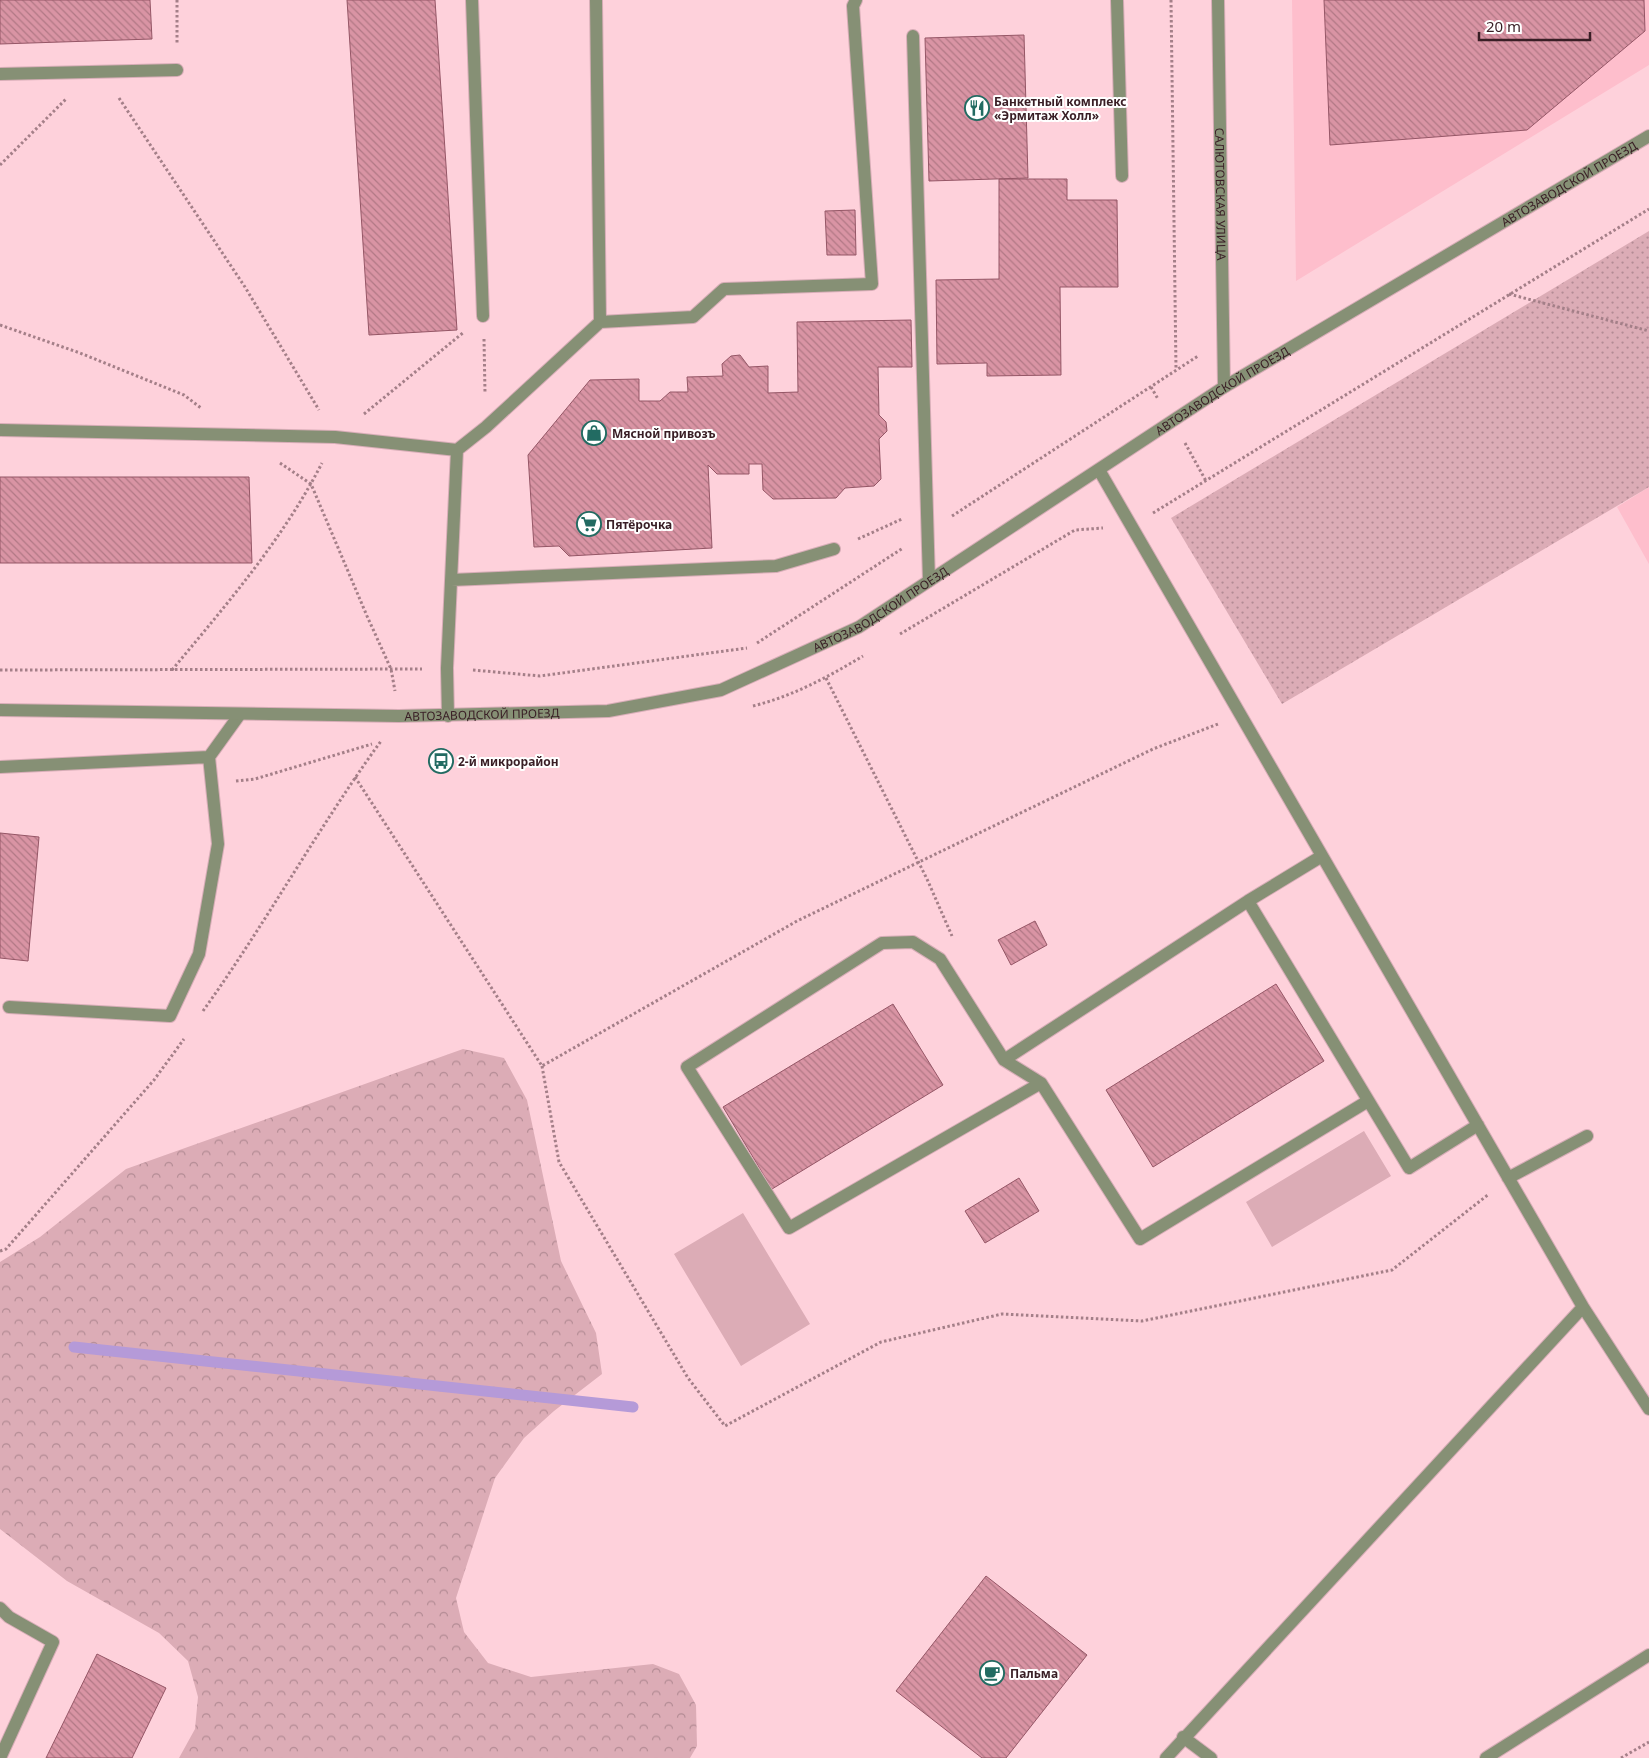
<svg xmlns="http://www.w3.org/2000/svg" width="1649" height="1758" font-family="'Noto Sans',sans-serif">
	<style>
		.built { fill: #febecc }
		.grass { fill: url(#grass-dots) }
		.forest { fill: url(#forest-crowns) }
		.green { fill: #dcacb6 }
		.lines { fill: none; stroke-linecap: round; stroke-linejoin: round }
		.stream { stroke: #b59ad8; stroke-width: 11 }
		.building { fill: url(#building-back-hatch); stroke: #955666 }
		.service-casing { stroke: #d7adb7; stroke-width: 14 }
		.minor-casing { stroke: #d7adb7; stroke-width: 14 }
		.path { stroke: #a47f88; stroke-width: 3; stroke-dasharray: 2.5 2.5; stroke-linecap: butt }
		.service { stroke: #869075; stroke-width: 12 }
		.minor { stroke: #869075; stroke-width: 12 }
		.labels { text-anchor: middle; dominant-baseline: central; stroke-width: 4; stroke-linejoin: round; paint-order: stroke }
		.poi-label { font-size: 12px; font-weight: bold; fill: #391e25; stroke: #fff; text-anchor: start }
		.street-label { font-size: 12px; fill: #391e25; stroke: #fff }
	</style>
	<defs>
		<pattern id="grass-dots" width="8" height="8" patternUnits="userSpaceOnUse" patternTransform="scale(1.25)"><rect width="8" height="8" fill="#dcacb6"/><path d="M2 2h.1M6 6h.1" fill="none" stroke="#b38b94" stroke-width="1.8" stroke-linecap="round"/></pattern>
		<pattern id="forest-crowns" width="20" height="18" patternUnits="userSpaceOnUse" patternTransform="scale(1.25)"><rect width="20" height="18" fill="#dcacb6"/><path d="M2 6a3 3 0 1 1 6 0M12 15a3 3 0 1 1 6 0" fill="none" stroke="#b38b94"/></pattern>
		<pattern id="building-back-hatch" width="6" height="6" patternUnits="userSpaceOnUse" patternTransform="scale(1.25)"><rect width="6" height="6" fill="#d994a4"/><path d="M-1 5l2 2M0 0l6 6M5-1l2 2" fill="none" stroke="#b17885"/></pattern>
	</defs>
	<rect width="100%" height="100%" fill="#fed1db"/>
	<path class="built" d="M1292 0H1649V65L1296 281Z
		M1649 487V564L1617 507Z"/>
	<path class="grass" d="M1649 231V487L1282 704 1171 518Z"/>
	<path class="forest" d="M463 1049 504 1058 527 1100 561 1261 596 1333 602 1374 554 1411 524 1438 495 1478 456 1598 464 1632 488 1663 531 1677 653 1664 679 1674 696 1705 697 1746 690 1758H179L195 1729 198 1697 188 1661 159 1633 67 1581 0 1529V1262L40 1237 126 1169Z"/>
	<path class="green" d="M1364 1131 1391 1176 1272 1247 1246 1202Z
		M743 1213 810 1324 741 1366 674 1254Z"/>
	<g class="lines">
		<path class="stream" d="M74 1347 633 1407"/>
	</g>
	<path class="building" d="M0 0H150L152 39 0 44Z
		M347 0H435L457 330 369 335Z
		M1324 0H1644L1645 31 1527 130 1330 145Z
		M1024 35 1028 178 929 181 925 38Z
		M999 179H1067V200H1117L1118 287H1060L1061 375 987 376V363L937 364 936 280 999 279Z
		M855 210 856 255H827L825 211Z
		M911 320 912 367H878L879 415 886 422 887 431 879 439 881 479 874 486 845 488 836 498 773 499 763 490 762 464H749V474H717L708 465 712 548 569 556 559 546 534 547 528 455 590 380 639 379V401H660L670 392H688L687 377 723 376 722 364 731 356 740 355 749 367 768 366V393L798 392 797 322Z
		M0 477H249L252 563H0Z
		M0 833 39 837 28 961 0 958Z
		M1035 921 1047 945 1011 965 998 940Z
		M1276 984 1324 1061 1153 1167 1106 1090Z
		M893 1004 943 1085 772 1189 723 1107Z
		M1019 1178 1039 1211 985 1243 965 1211Z
		M986 1576 1087 1655 1006 1758H982L896 1691Z
		M97 1654 166 1688 132 1758H46Z"/>
	<g class="lines">
		<defs>
			<path id="service" d="M472 0 483 316
				M1117 0 1122 176
				M913 36 929 581
				M0 74 177 70
				M600 322 693 317 724 289 872 284 853 6 856 0
				M0 430 335 437 457 450
				M1099 470 1583 1307 1649 1409
				M451 580 776 566 834 549
				M448 716 447 668 457 450 486 427 600 322 596 0
				M0 767 209 757 240 714
				M1322 856 1248 901 1004 1060 1041 1083 1140 1239 1368 1101
				M1248 901 1409 1168 1478 1125
				M9 1007 170 1016 199 954 218 844 209 757
				M1004 1060 940 959 913 942 882 943 687 1067 789 1228 1041 1083
				M1508 1178 1587 1136
				M0 1608 9 1617 53 1642 0 1758
				M1183 1737 1211 1758
				M1166 1758 1583 1307
				M1486 1758 1649 1655"/>
			<g id="minor">
				<path id="s1" d="M1218 0 1224 387"/>
				<path id="s2" d="M0 710 399 716 608 711 721 690 859 627 1224 387 1649 136"/>
			</g>
		</defs>
		<use href="#service" class="service-casing"/>
		<use href="#minor" class="minor-casing"/>
		<path class="path" d="M177 0V44
			M1171 0 1176 369
			M119 98 245 287 319 410
			M0 165 67 98
			M1509 294 1649 331
			M0 325 80 353 184 395 201 408
			M484 339 485 393
			M1151 387 1158 399
			M364 414 464 332
			M1185 443 1206 481
			M280 463 311 484 367 616 391 669 395 691
			M1153 513 1649 209
			M952 516 1198 356
			M858 539 902 519
			M900 634 1075 530 1103 528
			M757 643 903 548
			M0 670 422 669
			M172 670C227 604 283 539 322 463
			M473 670 540 676 747 648
			M826 678 927 879 952 936
			M753 706C793 696 828 677 863 656
			M355 777 542 1066 797 921 1153 749 1218 724
			M236 781 255 779 372 744
			M203 1011C266 923 318 828 381 741
			M542 1066 559 1162 688 1378 725 1426 881 1342 1002 1314 1142 1321 1392 1270 1489 1194
			M0 1251 6 1249 154 1080 184 1039
			M1621 1758 1649 1742"/>
		<use href="#service" class="service"/>
		<use href="#minor" class="minor"/>
	</g>
	<defs>
		<symbol id="restaurant-ring" viewBox="-11 -11 22 22"><circle r="9.5" fill="#fff" stroke="#226b62" stroke-width="1.5"/><path d="M-5-6h1v4h1v-4h1v4h1v-4h1v5L-1.5 .5V6h-2V.5L-5-1ZM5-6V6H3V1.5H1.5Q1.5-4 5-6Z" fill="#226b62"/></symbol>
		<symbol id="shop-ring" viewBox="-11 -11 22 22"><circle r="9.5" fill="#fff" stroke="#226b62" stroke-width="1.5"/><path d="M-5-2.5h2.3a2.7 3.5 0 0 1 5.4 0H5L5.5 6h-11ZM-1.5-2.5h3a1.5 2.3 0 0 0-3 0Z" fill="#226b62"/></symbol>
		<symbol id="supermarket-ring" viewBox="-11 -11 22 22"><circle r="9.5" fill="#fff" stroke="#226b62" stroke-width="1.5"/><path d="M-6-5.5h2.5l.6 2H6L4.5 2H-2.5L-4.4-4H-6ZM-1.5 3.2a1.3 1.3 0 1 0 .1 0ZM3 3.2a1.3 1.3 0 1 0 .1 0Z" fill="#226b62"/></symbol>
		<symbol id="bus-ring" viewBox="-11 -11 22 22"><circle r="9.5" fill="#fff" stroke="#226b62" stroke-width="1.5"/><path d="M-5-6H5V4H4V6H2V4H-2V6H-4V4H-5ZM-3.5-4V0h7V-4ZM-3.5 1.2v1.5H-2V1.2ZM2 1.2v1.5H3.5V1.2Z" fill="#226b62"/></symbol>
		<symbol id="cafe-ring" viewBox="-11 -11 22 22"><circle r="9.5" fill="#fff" stroke="#226b62" stroke-width="1.5"/><path d="M-5.5-4.5H6V0H3Q3 3.5 0 3.5H-2.5Q-5.5 3.5-5.5 0ZM3-3.2v2h1.7v-2ZM-6 4.5H4V6H-6Z" fill="#226b62"/></symbol>
	</defs>
	<g fill-rule="evenodd">
		<use href="#restaurant-ring" x="963" y="94" width="28" height="28"/>
		<use href="#shop-ring" x="580" y="419" width="28" height="28"/>
		<use href="#supermarket-ring" x="575" y="510" width="28" height="28"/>
		<use href="#bus-ring" x="427" y="747" width="28" height="28"/>
		<use href="#cafe-ring" x="978" y="1659" width="28" height="28"/>
	</g>
	<g class="labels">
		<g class="poi-label">
			<text x="994" y="101">Банкетный комплекс<tspan x="994" dy="14">«Эрмитаж Холл»</tspan></text>
			<text x="612" y="433">Мясной привозъ</text>
			<text x="606" y="524">Пятёрочка</text>
			<text x="458" y="761">2-й микрорайон</text>
			<text x="1010" y="1673">Пальма</text>
		</g>
		<g class="street-label">
			<text stroke="none"><textPath href="#s2" startOffset="1712">АВТОЗАВОДСКОЙ ПРОЕЗД</textPath></text>
			<text stroke="none"><textPath href="#s1" startOffset="194">САЛЮТОВСКАЯ УЛИЦА</textPath></text>
			<text stroke="none"><textPath href="#s2" startOffset="1308">АВТОЗАВОДСКОЙ ПРОЕЗД</textPath></text>
			<text stroke="none"><textPath href="#s2" startOffset="902">АВТОЗАВОДСКОЙ ПРОЕЗД</textPath></text>
			<text stroke="none"><textPath href="#s2" startOffset="482">АВТОЗАВОДСКОЙ ПРОЕЗД</textPath></text>
		</g>
	</g>
	<path d="M1479 32v8h111v-8" fill="none" stroke="#391e25" stroke-width="2.5"/>
	<text x="1486" y="32" font-size="15" fill="#391e25" stroke="#ffffff" stroke-width="4" paint-order="stroke">20 m</text>
</svg>
